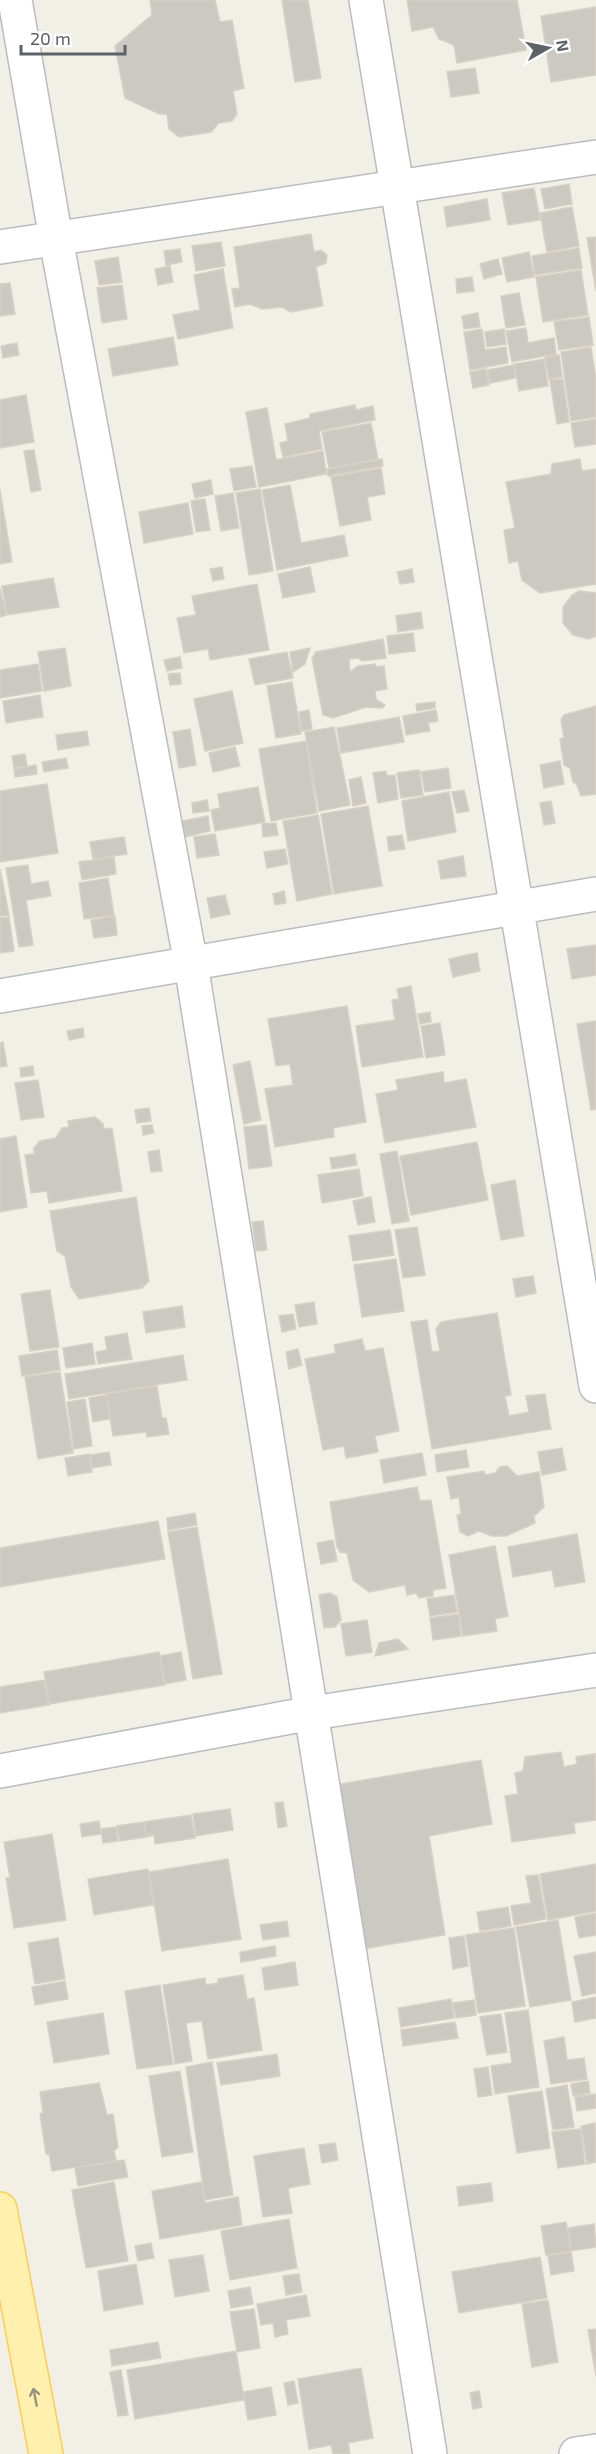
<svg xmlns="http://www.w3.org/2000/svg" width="596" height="2454" font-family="'Exo 2',sans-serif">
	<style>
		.building { fill: #ccc9c3; stroke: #d6d1c4; stroke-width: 1.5 }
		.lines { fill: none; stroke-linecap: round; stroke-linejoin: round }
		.minor-casing { stroke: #b9bcc1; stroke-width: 36 }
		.primary-casing { stroke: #fdcc53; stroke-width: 36 }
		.minor { stroke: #fff; stroke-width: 33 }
		.primary { stroke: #fff1ad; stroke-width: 33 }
		.oneway { stroke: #969480 }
	</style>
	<rect width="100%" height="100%" fill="#f1efe6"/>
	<path class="building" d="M150 0H215L220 22 232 20 244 88 233 91 237 114 232 121 219 123 211 132 179 137 169 129 167 114H159L125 98 115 46 152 15Z
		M282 0H308L321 78 295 82Z
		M407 0H517L526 50 457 63 454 45 439 39 433 27 412 31Z
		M596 7V75L551 82 541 16Z
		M475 68 479 93 451 97 447 72Z
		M569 184 572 204 545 209 541 189Z
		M534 188 540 220 508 225 502 193Z
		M487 199 490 220 447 227 444 207Z
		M572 207 579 246 547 252 540 213Z
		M311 234 314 252 321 250 327 255 326 263 316 267 323 306 291 312 282 307 262 309 250 304 235 307 232 289 240 288 234 247Z
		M596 237V291L587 238Z
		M221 242 225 266 196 271 192 246Z
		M579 248 582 268 535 275 532 256Z
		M180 249 182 262 166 265 164 251Z
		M529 252 534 277 507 282 502 258Z
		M118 257 122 282 99 285 95 261Z
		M498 259 502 274 484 279 480 264Z
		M170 266 173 282 158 285 155 269Z
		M223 269 233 328 178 339 173 315 200 310 194 275Z
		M581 270 588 315 543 322 536 277Z
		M472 277 474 291 457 293 456 279Z
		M10 283 15 314 0 316V284Z
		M122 285 127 319 102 323 97 288Z
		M519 293 525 325 506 328 501 296Z
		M478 313 480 327 464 329 462 316Z
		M589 317 593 345 559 350 554 322Z
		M526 328 528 343 554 338 556 354 512 362 506 331Z
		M482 329 485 350 506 347 508 363 470 370 464 332Z
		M504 329 506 344 487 347 485 332Z
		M173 337 178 365 113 376 108 349Z
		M17 343 19 355 3 358 1 346Z
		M591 347 596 379V417L571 421 561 352Z
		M559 355 562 377 549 379 545 357Z
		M544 359 548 386 519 391 514 364Z
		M513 365 515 378 490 383 487 370Z
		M486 369 489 385 473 388 470 372Z
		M563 379 569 422 557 424 550 380Z
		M26 395 34 442 0 448V400Z
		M355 405 356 410 373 406 375 420 319 431 322 449 283 457 280 443 288 441 285 424 310 418V414Z
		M267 408 276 460 323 451 326 474 259 487 246 412Z
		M596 419V444L575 447 571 423Z
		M371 423 378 459 329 468 322 432Z
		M34 450 41 490 31 492 24 451Z
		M382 459 383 466 328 476 327 469Z
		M580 459 582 471 596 469V584L540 593 522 580 518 561 509 563 504 530 515 528 506 482 551 474 552 464Z
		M252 466 256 487 234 491 230 469Z
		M381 468 385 494 367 497 371 520 340 526 331 477Z
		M211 480 213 494 195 498 192 484Z
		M290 485 301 543 344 535 348 556 277 570 262 490Z
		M260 489 273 571 249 575 236 493Z
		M0 490 12 562 0 564Z
		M233 493 239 528 221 531 215 496Z
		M205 499 210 530 196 532 191 501Z
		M188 503 193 534 144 543 139 512Z
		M222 567 224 579 213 581 210 569Z
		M310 567 315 592 283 598 278 574Z
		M412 569 414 582 400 584 397 572Z
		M53 578 59 607 7 615 2 586Z
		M257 584 269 650 210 660 208 649 184 653 177 618 196 615 192 596Z
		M0 588 6 615 0 617Z
		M579 591 596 593V636L589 639 573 635 563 623V607L572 595Z
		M421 612 423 628 398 632 396 616Z
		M413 633 415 651 389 654 387 636Z
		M383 639 386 658 362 661 358 658 349 659 350 672 358 666 375 664 376 667 384 666 387 689 375 691 376 699 385 705 382 708 366 707 333 718 323 715 312 658 316 652Z
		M65 648 71 686 44 691 38 652Z
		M310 648 305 664 293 672 290 652Z
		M287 652 293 678 255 685 249 659Z
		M180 657 182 668 167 671 164 660Z
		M38 664 42 691 0 698V670Z
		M180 673 181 684 170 685 168 674Z
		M292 682 301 734 276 738 267 686Z
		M232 691 243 743 205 751 194 699Z
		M40 695 43 717 6 723 3 701Z
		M435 702V708L417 711 416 704Z
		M596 706V794L581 796 577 785 573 782 570 768 564 765 560 739 564 738 561 720 564 715Z
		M309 710 312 729 302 731 299 712Z
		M436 710 438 721 428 723 430 731 406 735 403 716Z
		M399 717 404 742 341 753 337 728Z
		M334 727 350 805 319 811 305 732Z
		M190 729 196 765 179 768 173 732Z
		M87 731 89 745 58 750 56 735Z
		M306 741 317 813 271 821 259 749Z
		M235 747 240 766 213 772 209 753Z
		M25 754 27 766 14 768 12 756Z
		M66 758 68 768 44 772 42 762Z
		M560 761 564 784 544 788 540 765Z
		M36 765 37 774 15 777 14 769Z
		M448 768 451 788 425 792 421 772Z
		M419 770 423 795 401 798 397 773Z
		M386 771 387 776 395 775 398 799 378 803 373 773Z
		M361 777 366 803 353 806 349 780Z
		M47 784 58 853 0 862V791Z
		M258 787 265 822 215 831 211 810 220 808 218 794Z
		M464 790 469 811 457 813 452 792Z
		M449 792 456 832 408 841 402 801Z
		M207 800 209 811 193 813 192 803Z
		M551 801 555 823 544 825 540 803Z
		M368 806 382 886 334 894 321 814Z
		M318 815 332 894 297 901 283 821Z
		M208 816 210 831 185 837 182 821Z
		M276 823 278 835 263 837 262 824Z
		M215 834 219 855 197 858 194 837Z
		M402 835 405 849 389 851 387 837Z
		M124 837 127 854 93 859 90 842Z
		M285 849 288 864 267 868 264 852Z
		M463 856 466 876 441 879 438 861Z
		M114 857 116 874 82 880 79 862Z
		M28 865 31 884 48 881 51 896 26 900 33 945 19 947 6 868Z
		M0 869 9 915 0 916Z
		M108 878 114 915 84 919 79 883Z
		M284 891 286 903 275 905 273 894Z
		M225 895 230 914 211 918 207 898Z
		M115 916 117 935 94 938 91 920Z
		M9 917 14 951 0 953V918Z
		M596 945V975L572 979 567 949Z
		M477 953 480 971 453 977 449 959Z
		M411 986 423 1057 362 1067 356 1026 395 1020 392 1000 399 999 397 989Z
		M347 1006 366 1122 333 1128 334 1137 275 1147 265 1089 293 1085 290 1064 276 1066 268 1019Z
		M430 1012 431 1022 420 1024 418 1014Z
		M596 1021V1109L591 1110 577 1024Z
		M440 1023 445 1055 426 1058 421 1026Z
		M83 1028 84 1037 69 1040 67 1031Z
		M3 1042 7 1066 0 1067V1043Z
		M250 1061 261 1120 244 1124 233 1065Z
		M33 1066 34 1075 21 1077 20 1068Z
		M443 1072 444 1083 466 1079 476 1127 385 1143 376 1094 398 1090 396 1080Z
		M38 1080 44 1117 21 1120 15 1083Z
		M149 1108 151 1121 137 1123 135 1110Z
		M95 1117 103 1124 104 1129 112 1128 122 1191 49 1203 47 1191 31 1193 25 1155 34 1154V1148L40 1141 56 1138 62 1128 69 1127 68 1121Z
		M152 1125 154 1133 143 1135 142 1126Z
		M266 1125 272 1166 249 1169 244 1127Z
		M16 1136 27 1207 0 1212V1139Z
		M477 1142 488 1200 411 1215 400 1156Z
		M159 1150 162 1171 151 1172 148 1152Z
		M397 1151 409 1221 392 1224 380 1154Z
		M355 1154 357 1165 332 1169 330 1158Z
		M359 1169 363 1196 322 1203 318 1175Z
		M515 1180 524 1236 501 1240 491 1185Z
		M136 1197 149 1281 142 1288 79 1299 71 1287 65 1256 57 1251 50 1211Z
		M371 1197 375 1222 358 1225 353 1201Z
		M263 1221 267 1250 256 1251 252 1222Z
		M417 1227 425 1275 403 1278 395 1230Z
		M390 1230 394 1255 353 1261 349 1236Z
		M396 1259 404 1311 362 1317 354 1265Z
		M533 1276 536 1293 516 1297 513 1279Z
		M50 1290 59 1347 30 1351 21 1294Z
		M314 1302 317 1324 299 1327 295 1305Z
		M182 1306 185 1327 146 1333 143 1312Z
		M497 1313 511 1395 505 1396 509 1416 529 1412 526 1396 545 1394 551 1429 432 1449 411 1322 427 1320 432 1352 440 1351 436 1329 441 1322Z
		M293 1314 296 1329 282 1332 279 1316Z
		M127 1333 132 1359 98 1364 96 1352 107 1350 105 1337Z
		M362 1339 365 1351 383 1348 399 1431 375 1436 378 1452 346 1458 344 1446 323 1450 305 1359 336 1353 334 1345Z
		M92 1343 95 1364 66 1368 63 1348Z
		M298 1349 302 1365 289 1369 286 1352Z
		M57 1350 60 1370 22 1376 19 1356Z
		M183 1355 187 1380 69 1399 65 1374Z
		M60 1372 73 1453 38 1459 25 1377Z
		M157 1386 162 1418H166L169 1434 147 1437 146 1432 113 1436 106 1394Z
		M106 1395 110 1419 93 1422 89 1398Z
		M85 1399 92 1446 74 1449 67 1402Z
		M562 1448 566 1470 542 1475 538 1452Z
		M466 1450 469 1467 437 1472 435 1455Z
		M109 1452 111 1465 92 1468 90 1455Z
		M422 1453 426 1475 384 1483 380 1460Z
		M89 1454 92 1472 68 1476 65 1458Z
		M507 1466 517 1476 539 1472 544 1507 534 1516 535 1523 506 1536H492L479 1531 468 1536 460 1532 457 1515 461 1514 459 1497 451 1499 447 1477 484 1471 485 1475 495 1473 500 1467Z
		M417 1487 420 1501 431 1500 446 1588 433 1590V1596L419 1598 416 1593 407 1595 405 1585 369 1592 353 1580 347 1553 340 1552 337 1547 330 1502Z
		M195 1513 197 1525 168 1530 167 1518Z
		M158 1521 165 1559 0 1587V1548Z
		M197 1527 222 1674 193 1679 168 1532Z
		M577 1534 585 1582 555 1587 552 1570 513 1577 508 1547Z
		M333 1540 337 1561 321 1564 317 1543Z
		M495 1546 508 1616 495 1619 497 1631 463 1636 449 1555Z
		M330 1593 337 1597 341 1620 335 1627 324 1628 319 1595Z
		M454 1595 457 1612 430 1616 427 1599Z
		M458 1614 461 1636 433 1640 430 1618Z
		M367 1620 372 1652 346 1656 341 1624Z
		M398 1639 408 1649 375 1656 379 1643Z
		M159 1652 165 1685 50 1704 44 1672Z
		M181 1652 186 1680 164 1684 160 1656Z
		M44 1680 49 1705 0 1713V1687Z
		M561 1752 564 1767 577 1764 576 1757 595 1754 596 1820 574 1823 575 1833 512 1842 505 1796 518 1794 515 1773 523 1771 525 1757Z
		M481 1760 492 1824 429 1836 445 1935 363 1949 335 1785Z
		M283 1802 287 1826 278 1828 275 1803Z
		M230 1809 233 1830 196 1836 193 1814Z
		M191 1815 195 1838 155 1844 154 1835 146 1837 144 1822Z
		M99 1821 101 1834 82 1837 80 1824Z
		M144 1822 146 1837 120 1841 117 1826Z
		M116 1827 118 1841 103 1843 101 1829Z
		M52 1834 66 1920 14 1928 6 1878H10L4 1842Z
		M228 1859 241 1939 162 1951 149 1872Z
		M596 1864V1911L548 1920 540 1874Z
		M148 1869 153 1905 94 1915 88 1879Z
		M538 1875 546 1919 514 1925 511 1906 531 1903 526 1876Z
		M508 1907 511 1926 480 1931 477 1912Z
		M596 1913V1935L579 1938 575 1917Z
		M558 1920 571 2000 530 2007 516 1927Z
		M287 1921 289 1936 263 1940 260 1925Z
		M514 1928 525 2006 478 2013 466 1935Z
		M464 1936 468 1966 453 1969 449 1938Z
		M58 1938 65 1979 35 1984 28 1943Z
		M275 1946 276 1956 241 1962 240 1952Z
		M596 1952V1993L582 1996 574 1956Z
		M295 1962 298 1985 265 1990 262 1968Z
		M243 1975 247 1999 254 1998 262 2050 208 2059 202 2021 186 2023 192 2061 175 2064 163 1985 205 1978 206 1985 218 1983V1979Z
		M65 1981 68 1999 35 2005 32 1987Z
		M160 1985 173 2064 137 2069 125 1991Z
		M596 1997V2018L575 2022 572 2002Z
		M451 1999 454 2018 401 2027 398 2008Z
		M474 2000 476 2015 456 2018 453 2003Z
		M528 2010 539 2087 495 2094 491 2066 512 2063 505 2013Z
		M103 2013 109 2054 54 2063 47 2022Z
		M501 2014 507 2052 487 2055 480 2017Z
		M455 2022 458 2038 403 2046 401 2030Z
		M564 2037 567 2060 584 2058 587 2079 551 2084 544 2041Z
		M277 2054 280 2076 221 2085 217 2063Z
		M212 2062 233 2195 205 2200 186 2067Z
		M488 2067 492 2095 478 2097 474 2069Z
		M180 2071 193 2152 162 2157 149 2076Z
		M588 2081 590 2093 573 2096 571 2084Z
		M99 2083 107 2115 113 2114 118 2147 114 2151 116 2161 52 2171 49 2153 46 2154 40 2114 43 2113 40 2092Z
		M567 2085 574 2127 553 2130 546 2089Z
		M542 2091 550 2148 517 2153 508 2096Z
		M596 2094V2108L577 2111 575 2097Z
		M595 2123 596 2162 587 2164 581 2126Z
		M580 2129 585 2164 558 2168 552 2132Z
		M335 2143 338 2160 322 2163 319 2145Z
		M304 2148 310 2184 288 2188 292 2213 263 2217 254 2156Z
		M124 2160 128 2177 78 2186 75 2168Z
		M114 2182 128 2261 86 2268 72 2190Z
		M201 2182 205 2203 238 2197 242 2225 160 2239 152 2191Z
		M491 2183 493 2201 459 2206 457 2187Z
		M289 2219 297 2268 230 2280 221 2231Z
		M566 2222 571 2251 546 2255 541 2226Z
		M594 2224 596 2247 571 2251 568 2228Z
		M151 2243 154 2258 138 2261 135 2246Z
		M571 2252 574 2271 551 2275 548 2256Z
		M203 2255 209 2291 175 2297 169 2260Z
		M540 2257 547 2298 459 2313 452 2272Z
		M136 2264 143 2304 104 2311 98 2271Z
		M299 2274 302 2292 286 2295 283 2276Z
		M250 2287 253 2304 231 2308 228 2291Z
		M306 2295 310 2316 286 2320 288 2334 275 2337 273 2323 261 2325 257 2304Z
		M548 2300 558 2362 532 2367 522 2304Z
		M254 2309 260 2348 237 2352 230 2312Z
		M596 2329V2376L588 2330Z
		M158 2342 161 2358 112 2366 110 2350Z
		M236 2351 244 2400 135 2419 127 2370Z
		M361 2368 373 2438 348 2443 350 2454H333L331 2445 309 2449 298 2379Z
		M121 2370 128 2415 118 2416 110 2372Z
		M294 2381 298 2403 288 2405 284 2383Z
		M271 2387 276 2415 248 2420 243 2392Z
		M479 2391 482 2407 473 2409 470 2393Z"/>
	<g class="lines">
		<defs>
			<path id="minor" d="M15 0 56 239 191 964 430 2454
				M366 0 596 1386
				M0 247 596 157
				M0 996 596 894
				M0 1771 312 1713 596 1670
				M576 2454 596 2451"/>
			<path id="primary" d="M0 2209 46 2454"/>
		</defs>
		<use href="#minor" class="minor-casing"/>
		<use href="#primary" class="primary-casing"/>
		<use href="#minor" class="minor"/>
		<use href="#primary" class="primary"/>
	</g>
	<defs><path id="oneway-shaft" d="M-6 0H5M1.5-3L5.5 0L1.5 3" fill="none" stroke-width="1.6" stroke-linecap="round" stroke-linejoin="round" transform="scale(1.5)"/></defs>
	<use class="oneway" href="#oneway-shaft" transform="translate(35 2397) rotate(-101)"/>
	<g transform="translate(548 48) rotate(81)" stroke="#ffffff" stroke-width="4.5" paint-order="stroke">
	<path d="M0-4.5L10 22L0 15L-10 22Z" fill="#5d6268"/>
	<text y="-9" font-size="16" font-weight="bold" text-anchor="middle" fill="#5d6268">N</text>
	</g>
	<path d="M21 45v9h104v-9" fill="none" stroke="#5d6268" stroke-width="3"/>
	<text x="30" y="45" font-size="18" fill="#5d6268" stroke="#ffffff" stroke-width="4.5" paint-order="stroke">20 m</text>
</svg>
